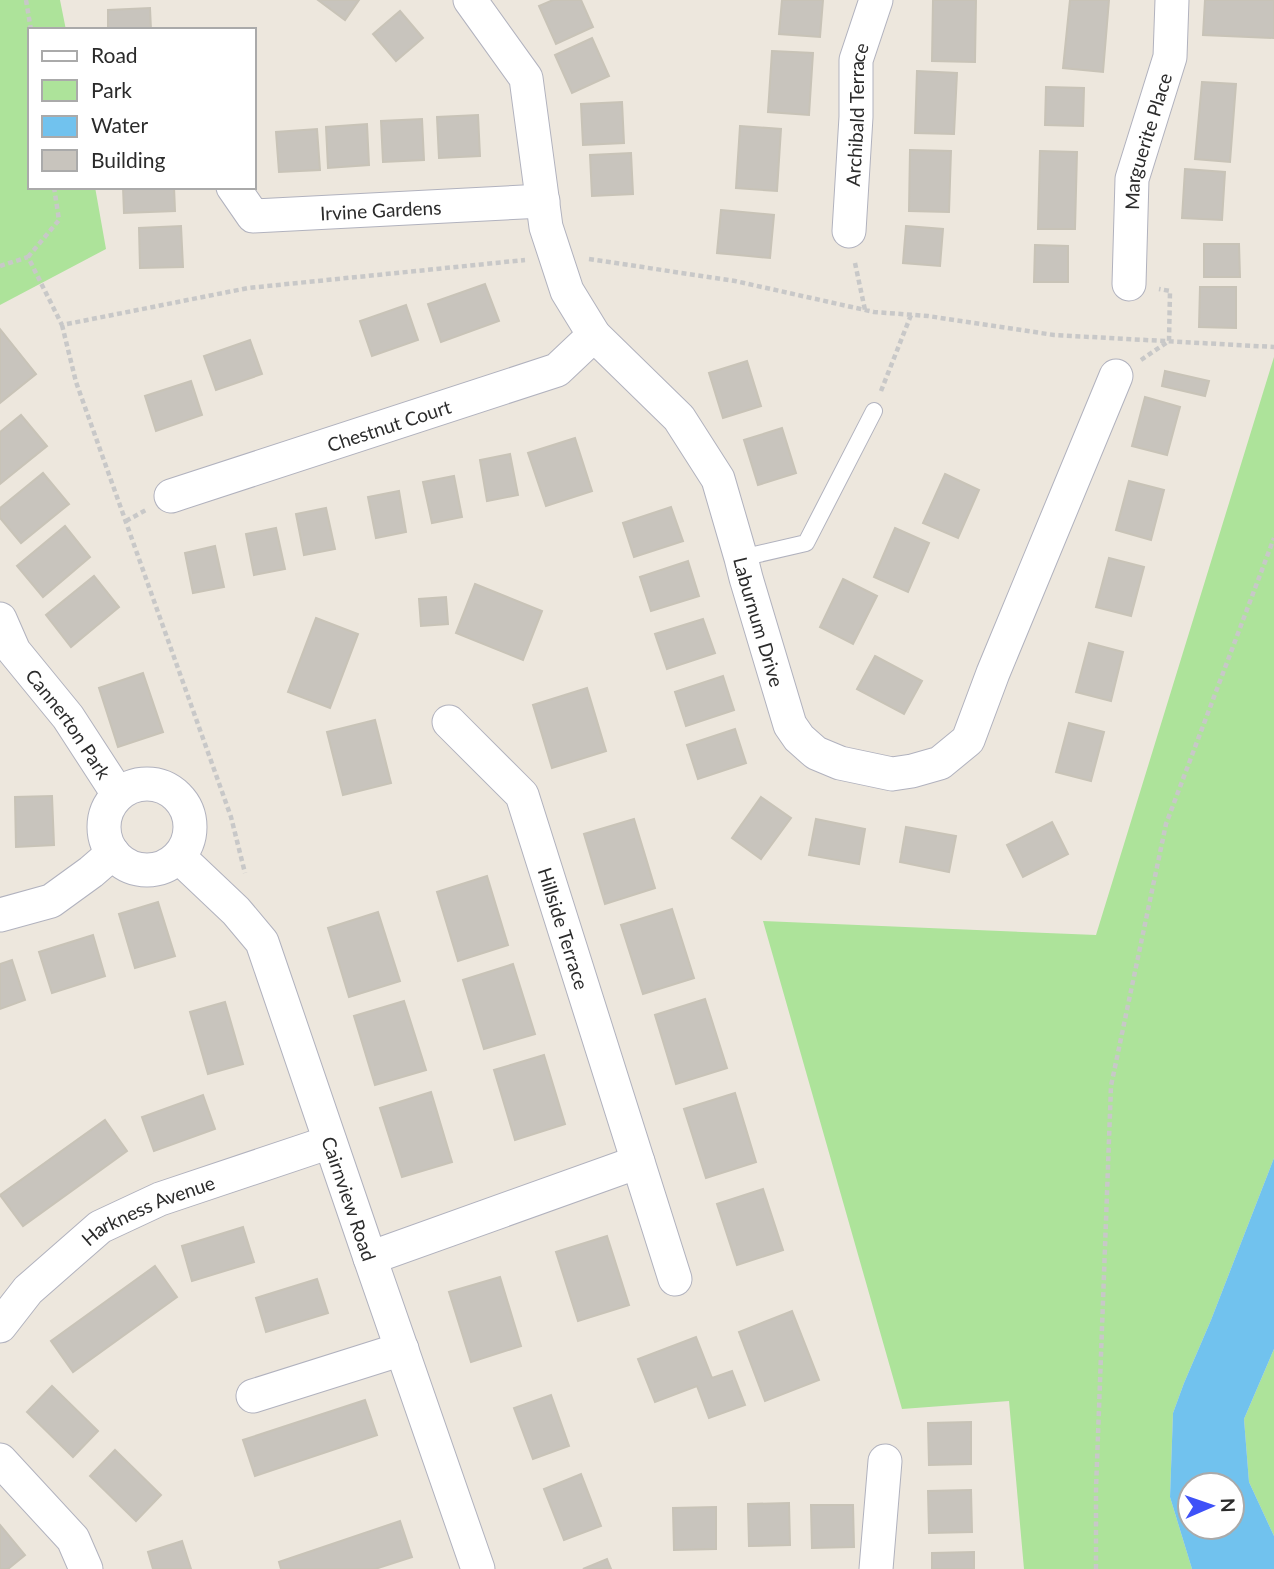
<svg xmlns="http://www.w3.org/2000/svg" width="1274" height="1569" font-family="Lato,sans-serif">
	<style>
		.green { fill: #ade39a }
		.water { fill: #71c2ee; fill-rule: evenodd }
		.building { fill: #c8c4bd; stroke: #c8c3b7; stroke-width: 2 }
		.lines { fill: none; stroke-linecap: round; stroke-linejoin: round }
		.service-casing { stroke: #b1b2be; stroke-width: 18 }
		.minor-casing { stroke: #b1b2be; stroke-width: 35 }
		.path { stroke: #c8c8c8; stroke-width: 4.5; stroke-dasharray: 5 3.5; stroke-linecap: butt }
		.service { stroke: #fff; stroke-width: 16 }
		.minor { stroke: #fff; stroke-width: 33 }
		.labels { text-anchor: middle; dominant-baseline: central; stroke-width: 6; stroke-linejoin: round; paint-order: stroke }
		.street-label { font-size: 19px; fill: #2b2b2b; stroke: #fff }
	</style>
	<rect width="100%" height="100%" fill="#ede7dd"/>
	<path class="green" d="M0 0H60L66 30H30V187H95L106 249 0 305Z
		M1274 357V1158L1211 1320 1184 1383 1173 1413 1170 1497 1192 1569H1024L1009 1401 902 1409 763 921 1096 935Z
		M1274 1349V1536L1249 1482 1244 1419Z"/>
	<path class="water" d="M1274 1158V1349L1244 1419 1249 1482 1274 1536V1569H1192L1170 1497 1173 1413 1184 1383 1211 1320ZM1190 1485H1232V1527H1190Z"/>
	<path class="building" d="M318 0H359L345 20Z
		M553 0H581L593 27 556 44 539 6Z
		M782 0H823L820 37 779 34Z
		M933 0H976L975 62 932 61Z
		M1070 0H1109L1103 72 1063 68Z
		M1205 0H1274V38L1203 35Z
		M150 8 151 30H108V10Z
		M400 11 423 38 396 61 373 34Z
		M592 38 609 76 572 93 555 55Z
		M772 51 813 53 809 115 768 112Z
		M917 71 957 73 954 134 915 133Z
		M1202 82 1236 84 1230 162 1195 159Z
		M1046 87 1084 88 1083 126 1045 125Z
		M622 102 624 143 583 145 581 104Z
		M478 115 480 156 439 158 437 117Z
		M422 119 424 160 383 162 381 121Z
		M367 124 369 165 328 168 326 127Z
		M740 126 781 129 777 191 736 188Z
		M317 129 320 170 279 172 276 132Z
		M910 150 951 151 949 212 909 211Z
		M1040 151 1077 152 1075 229H1038Z
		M631 153 633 194 592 196 590 155Z
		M1185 169 1225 172 1222 220 1182 218Z
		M123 187H174L175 211 124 213Z
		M721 210 774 215 770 258 717 253Z
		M181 226 183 267 140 268 139 228Z
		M906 226 943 229 940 266 903 263Z
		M1204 244H1239L1240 277H1204Z
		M1035 245 1068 246V282H1034Z
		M485 284 499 321 441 342 428 304Z
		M1200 287H1236V328L1199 327Z
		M406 305 418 340 372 356 360 321Z
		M0 329 36 374 0 403Z
		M250 340 262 374 216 390 204 356Z
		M747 361 761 406 723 418 709 373Z
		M1165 371 1209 381 1205 396 1162 386Z
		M191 381 202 415 156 431 145 396Z
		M1145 397 1180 407 1167 455 1132 446Z
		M21 415 47 446 0 484V432Z
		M782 428 796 473 758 485 744 440Z
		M575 438 592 491 546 506 528 453Z
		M510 454 518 495 487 501 480 460Z
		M43 473 69 504 21 543 0 518V508Z
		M945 474 979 490 958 538 923 523Z
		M454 476 462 517 432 523 423 482Z
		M1129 481 1164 490 1151 540 1116 530Z
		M399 491 406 532 376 538 368 497Z
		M671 507 683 541 634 557 623 523Z
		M326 508 335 549 304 555 296 514Z
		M65 526 90 557 43 597 17 566Z
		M276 528 285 569 254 575 246 534Z
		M895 528 929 543 908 592 874 577Z
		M215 546 224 587 193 593 185 553Z
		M1109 558 1144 567 1131 616 1096 607Z
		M688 561 699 596 651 611 640 577Z
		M94 576 119 607 71 647 46 615Z
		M843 579 877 596 853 644 820 627Z
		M475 584 542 611 523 660 456 633Z
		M446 597 448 624 421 626 419 599Z
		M316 618 358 634 330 708 288 692Z
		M703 619 715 653 667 669 655 634Z
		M1089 643 1123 652 1111 701 1076 692Z
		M875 656 922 681 904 714 857 689Z
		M143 673 163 732 118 747 99 688Z
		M723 676 734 710 686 726 675 692Z
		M587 688 606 751 552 768 533 705Z
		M375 720 391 783 343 795 327 732Z
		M1069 723 1104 732 1091 781 1056 772Z
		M735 729 746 763 698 779 687 745Z
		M52 796 54 845 16 847 15 797Z
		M761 797 791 818 761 859 732 838Z
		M634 819 655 888 605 904 584 834Z
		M816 819 865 829 859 864 809 855Z
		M1052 822 1068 854 1023 877 1007 845Z
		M906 827 956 836 949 872 900 862Z
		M487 876 508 945 458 961 437 892Z
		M158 902 175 956 135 968 119 914Z
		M672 909 694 978 643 994 621 925Z
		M378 912 400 981 349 997 328 928Z
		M93 935 105 976 52 993 39 952Z
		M12 960 25 1000 0 1009V964Z
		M513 964 535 1034 484 1049 463 980Z
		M705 999 727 1068 676 1084 655 1015Z
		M404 1001 426 1070 375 1085 354 1016Z
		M225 1002 243 1064 208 1074 190 1012Z
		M544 1055 565 1124 515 1140 494 1070Z
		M431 1092 452 1162 402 1177 380 1108Z
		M735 1093 756 1162 706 1178 684 1109Z
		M203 1095 215 1129 154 1151 142 1117Z
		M105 1120 127 1151 23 1226 0 1195Z
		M763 1189 783 1250 737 1265 717 1204Z
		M243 1227 254 1262 192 1281 182 1246Z
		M607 1236 629 1305 578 1321 556 1252Z
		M155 1266 177 1297 73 1372 51 1341Z
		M500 1277 521 1346 471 1362 449 1292Z
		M317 1279 328 1313 266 1332 256 1298Z
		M792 1311 819 1380 765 1401 739 1332Z
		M696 1337 712 1378 732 1371 745 1405 709 1418 697 1386 655 1402 638 1359Z
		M52 1386 98 1431 73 1457 27 1412Z
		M551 1395 569 1446 533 1459 514 1408Z
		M365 1400 377 1435 255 1476 243 1440Z
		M971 1422V1464L929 1465 928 1423Z
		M115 1450 161 1495 136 1521 90 1476Z
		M581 1474 601 1526 564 1540 544 1489Z
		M971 1490 972 1532 929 1533 928 1491Z
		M789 1503 790 1545 749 1546 748 1504Z
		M811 1505H853L854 1547 812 1548Z
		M716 1507V1549L674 1550 673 1508Z
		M400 1521 412 1557 375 1569H281L279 1562Z
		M0 1525 25 1555 8 1569H0Z
		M182 1541 191 1569H153L148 1552Z
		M974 1552V1569H932V1553Z
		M607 1559 611 1569H583Z"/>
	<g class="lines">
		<defs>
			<path id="service" d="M741 558 806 543 874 411"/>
			<g id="minor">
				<path id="s1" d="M470 0 526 78 546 227 567 291 594 335 679 418 718 479 741 558 746 578 790 725 799 738 816 753 840 763 892 774 912 771 940 763 968 740 993 673 1116 376"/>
				<path id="s2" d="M233 187 253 216 543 201"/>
				<path id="s3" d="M849 231 856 117V60L876 0"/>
				<path id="s4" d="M1129 284 1132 179 1170 57 1172 0"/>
				<path id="s5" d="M171 496 557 370 594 335"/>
				<path id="s6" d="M0 619 14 651 68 717 118 794"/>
				<path id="s7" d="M449 722 522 795 675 1279"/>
				<circle cx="147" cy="827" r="43"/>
				<path id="s8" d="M179 857 236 911 262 942 370 1258 478 1569"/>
				<path d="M0 915 51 901 91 872 113 853"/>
				<path d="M370 1258 638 1162"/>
				<path id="s9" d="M0 1326 28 1290 100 1227 160 1199 330 1142"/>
				<path d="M253 1396 402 1349"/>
				<path d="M0 1460 73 1539 86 1569"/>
				<path d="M876 1569 885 1461"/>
			</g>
		</defs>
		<use href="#service" class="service-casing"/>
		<use href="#minor" class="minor-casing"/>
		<path class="path" d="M26 0 31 30
			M28 257 59 220 54 187
			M589 259 735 281 874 312 928 316 1054 335 1274 347
			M855 263 865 310
			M0 266 28 257 62 325 248 288 525 260
			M62 325 76 382 231 817 245 873
			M1141 360 1169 341 1170 291 1159 289
			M881 391 911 315
			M126 521 146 510
			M1096 1569V1489L1111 1086 1166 824 1274 538"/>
		<use href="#service" class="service"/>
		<use href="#minor" class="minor"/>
	</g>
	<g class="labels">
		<g class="street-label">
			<text stroke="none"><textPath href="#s3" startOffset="117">Archibald Terrace</textPath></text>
			<text stroke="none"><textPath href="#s4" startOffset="145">Marguerite Place</textPath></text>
			<text stroke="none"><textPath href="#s2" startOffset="163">Irvine Gardens</textPath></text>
			<text stroke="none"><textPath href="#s5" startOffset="229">Chestnut Court</textPath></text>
			<text stroke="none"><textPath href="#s1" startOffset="705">Laburnum Drive</textPath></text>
			<text stroke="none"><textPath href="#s6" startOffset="126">Cannerton Park</textPath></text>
			<text stroke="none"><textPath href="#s7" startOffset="243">Hillside Terrace</textPath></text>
			<text stroke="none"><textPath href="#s8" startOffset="390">Cairnview Road</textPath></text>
			<text stroke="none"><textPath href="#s9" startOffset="192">Harkness Avenue</textPath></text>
		</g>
	</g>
	<rect x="28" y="28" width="228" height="161" fill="#ffffff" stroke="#aaaaaa" stroke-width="2"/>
	<rect x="42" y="51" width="35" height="10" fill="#ffffff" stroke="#aaaaaa" stroke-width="2"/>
	<text x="91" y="63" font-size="21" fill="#2b2b2b">Road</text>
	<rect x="42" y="80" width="35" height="21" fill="#ade39a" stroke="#aaaaaa" stroke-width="2"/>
	<text x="91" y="98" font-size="21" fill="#2b2b2b">Park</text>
	<rect x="42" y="116" width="35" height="21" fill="#71c2ee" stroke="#aaaaaa" stroke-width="2"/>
	<text x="91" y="133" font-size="21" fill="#2b2b2b">Water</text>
	<rect x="42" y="150" width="35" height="21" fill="#c8c4bd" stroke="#aaaaaa" stroke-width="2"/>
	<text x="91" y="168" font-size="21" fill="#2b2b2b">Building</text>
	<g transform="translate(1211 1506) rotate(88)"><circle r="33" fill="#ffffff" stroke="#aaaaaa" stroke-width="2"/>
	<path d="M0-5L12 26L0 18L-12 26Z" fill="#3e51f8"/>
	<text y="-10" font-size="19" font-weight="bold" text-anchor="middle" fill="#2b2b2b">N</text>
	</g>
</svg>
